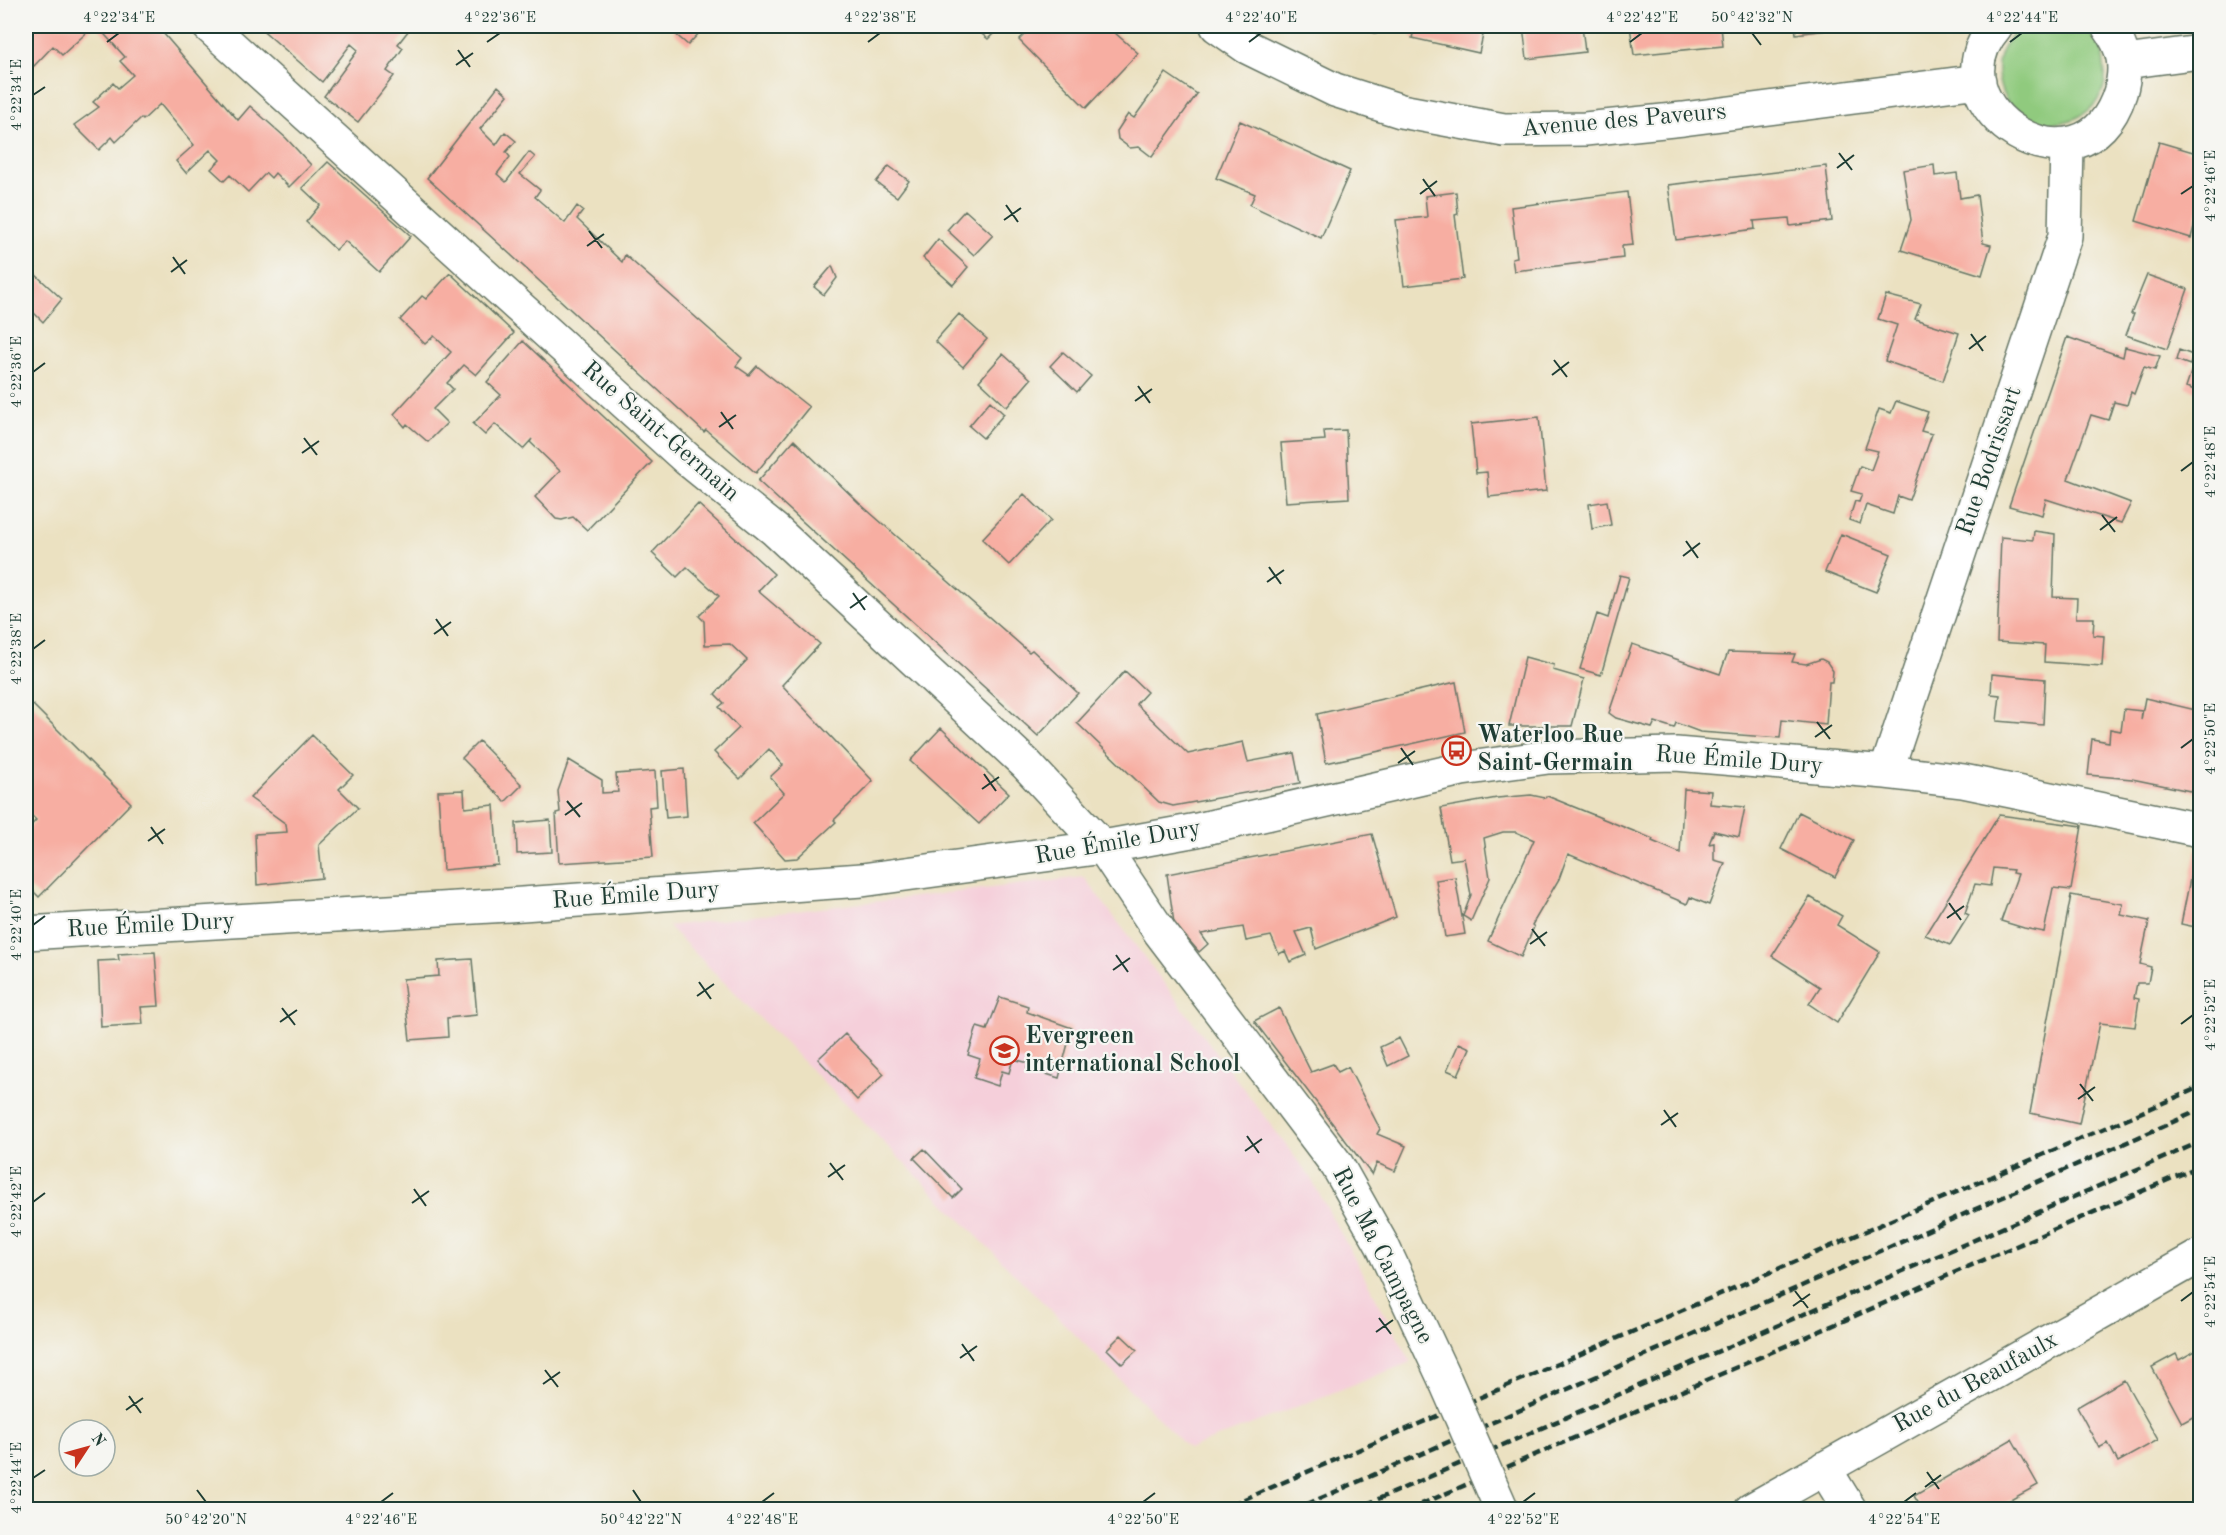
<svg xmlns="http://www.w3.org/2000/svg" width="2226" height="1535" font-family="'Old Standard TT',serif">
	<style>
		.built { fill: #f5cfda }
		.green { fill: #90ca7e; stroke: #588459; stroke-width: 1.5 }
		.building { fill: #f7aea2 }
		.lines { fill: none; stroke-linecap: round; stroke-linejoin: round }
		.minor-casing { stroke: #667665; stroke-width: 36 }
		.minor { stroke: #fff; stroke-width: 33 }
		.rail { stroke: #1f3d34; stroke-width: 4.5; stroke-dasharray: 9 4.5; stroke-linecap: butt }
		.minor-bridge-casing { stroke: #667665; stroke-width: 36; stroke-linecap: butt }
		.minor-bridge { stroke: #fff; stroke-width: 33 }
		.ticks { fill: none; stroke: #1f3d34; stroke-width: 2 }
		.labels { text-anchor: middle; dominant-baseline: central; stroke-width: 4.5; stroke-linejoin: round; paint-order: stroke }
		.street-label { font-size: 24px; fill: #1f3d34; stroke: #f6f6f2 }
		.poi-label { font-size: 24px; font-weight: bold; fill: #1f3d34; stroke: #f6f6f2; text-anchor: start }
		.neatline { fill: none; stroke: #1f3d34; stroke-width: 2 }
		.ticks-label { font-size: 15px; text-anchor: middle; fill: #1f3d34 }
	</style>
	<rect width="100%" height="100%" fill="#f6f6f2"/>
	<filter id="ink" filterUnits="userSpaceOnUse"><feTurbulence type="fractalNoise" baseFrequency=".0167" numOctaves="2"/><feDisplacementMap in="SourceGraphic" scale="12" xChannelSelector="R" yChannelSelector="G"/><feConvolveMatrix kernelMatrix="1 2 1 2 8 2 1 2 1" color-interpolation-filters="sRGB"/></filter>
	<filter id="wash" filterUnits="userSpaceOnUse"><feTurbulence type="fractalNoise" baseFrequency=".008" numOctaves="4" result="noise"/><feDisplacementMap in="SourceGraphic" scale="24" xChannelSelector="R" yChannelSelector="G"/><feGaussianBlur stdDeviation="1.35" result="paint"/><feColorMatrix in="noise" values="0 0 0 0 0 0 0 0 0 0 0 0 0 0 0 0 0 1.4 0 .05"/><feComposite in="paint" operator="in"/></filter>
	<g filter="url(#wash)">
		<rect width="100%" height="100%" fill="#ebe1c1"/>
		<path class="built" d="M1084 877 1310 1177 1411 1362 1189 1449 668 926Z"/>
		<path class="green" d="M2022 26H2082C2088 32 2097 39 2101 46 2103 51 2103 59 2104 65 2117 129 2012 149 1999 81 1994 57 2004 41 2022 26Z"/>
		<g id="blocks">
			<path class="building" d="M36 26H94L62 55 53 46 34 66 26 59V37Z
				M97 26H157L238 120 250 106 286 138 311 165 289 187 275 173 271 178 266 173 248 192 230 175 224 181 211 169 220 160 210 150 186 173 176 161 194 145 160 104 143 120 141 118 116 142 112 137 99 150 74 125 99 107 93 102 113 83 118 88 133 75 120 61 125 57Z
				M258 26H412L398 44 403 48 387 71 394 76 358 122 324 96 358 50 351 44 322 82Z
				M679 26H691L699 33 688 45 673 32Z
				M972 26H1001L988 39Z
				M1033 26H1107L1138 53 1086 108 1019 40Z
				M1358 26H1379L1376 34Z
				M1415 26H1485L1479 53 1412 38Z
				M1523 26H1582L1585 52 1527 59Z
				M1630 26H1721L1723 46 1634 55Z
				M1795 26H1852V27L1796 34Z
				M1166 73 1197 94 1152 157 1139 147 1130 148 1118 139 1117 131 1128 114 1134 118Z
				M498 86 508 95 480 129 496 145 505 132 516 141 506 152 510 157 497 174 506 182 529 152 535 157 520 174 540 190 535 197 565 223 577 206 583 211 577 219 622 262 625 255 742 358 736 366 749 375 757 366 809 407 756 473 706 430 704 432 427 178Z
				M1240 121 1350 171 1321 238 1250 205 1255 194 1216 178Z
				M2159 142 2200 154V204L2191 238 2136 221Z
				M328 162 411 236 379 272 345 241 336 250 306 222 320 205 302 188Z
				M1934 165 1935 176 1957 173 1960 198 1977 195 1983 243 1991 245 1982 275 1901 250 1911 220 1903 170Z
				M889 166 909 181 897 197 876 182Z
				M1826 166 1832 221 1790 226 1789 218 1754 221 1755 229 1676 240 1668 185Z
				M1456 192 1458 214 1455 215 1463 279 1404 286 1396 220 1427 217 1425 196Z
				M1627 192 1633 245 1622 246 1623 258 1514 271 1512 258 1517 257 1511 207Z
				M965 210 993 235 974 255 947 230Z
				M938 239 968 267 953 285 923 258Z
				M832 266 837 278 824 295 814 287Z
				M450 273 514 333 476 375 464 365 447 383 453 389 433 409 447 423 428 442 407 424 405 427 394 414 451 352 434 336 425 344 400 320 422 296 426 299Z
				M36 275 62 299 43 322 26 305V285Z
				M2147 275 2188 289 2167 349 2126 335 2134 314H2131Z
				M1886 295 1921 304 1915 319 1959 333 1943 381 1885 361 1897 325 1878 319Z
				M959 314 987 339 963 367 935 341Z
				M2067 337 2123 357 2125 347 2160 356 2155 370 2144 367 2134 394 2131 392 2127 405 2114 402 2108 420 2091 415 2068 479 2131 503 2121 523 2046 499 2042 515 2009 506Z
				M523 341 652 462 587 530 573 517 562 520 556 519 535 497 560 471 530 442 532 439 523 449 495 424 485 435 473 424 501 395 487 382Z
				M2179 350 2193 355 2190 365 2176 360Z
				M1063 352 1091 376 1077 392 1050 366Z
				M1003 354 1031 379 1007 407 979 381Z
				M2193 366 2200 368V392L2186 387Z
				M990 401 1004 414 983 438 969 426Z
				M1896 401 1928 412 1921 431 1932 434 1909 500 1898 496 1893 514 1866 505 1860 524 1849 520 1855 501 1859 502 1862 494 1851 491 1860 466 1871 470 1878 451 1865 448 1879 409 1891 413Z
				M1539 417 1546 491 1489 497 1487 472 1476 473 1471 424Z
				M1346 430 1349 498 1286 502 1281 443 1325 440 1324 431Z
				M794 440 859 503 1029 652 1032 650 1078 693 1038 736 758 481Z
				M1024 494 1051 520 1009 565 982 539Z
				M1607 501 1611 525 1592 529 1589 504Z
				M698 504 774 574 758 591 820 644 782 685 873 781 834 820 836 822 797 858 785 859 753 823 784 793 770 777 783 765 769 749 740 779 714 752 739 728 719 707 724 703 715 694 747 660 730 644 705 645 704 621 699 616 719 596 687 567 677 577 652 553Z
				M2034 531 2055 534 2053 597 2077 598 2076 618H2094L2093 635 2104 636 2102 666 2044 662 2045 645 1997 642 2001 537 2033 540Z
				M1841 534 1891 554 1876 592 1825 572Z
				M1620 575 1629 577 1601 675 1580 669 1597 614 1608 618Z
				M1632 644 1720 674 1728 652 1795 654 1792 662 1806 664 1821 659 1827 662 1833 671 1832 682H1829L1826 725 1782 720 1780 738 1700 732 1676 723 1674 728 1655 722 1652 728 1616 718 1609 713Z
				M1525 657 1554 665 1553 670 1584 679 1572 726H1509Z
				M1125 671 1147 692 1136 704 1188 754 1243 742 1248 762 1294 753 1300 783 1173 806 1159 802 1077 723Z
				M1992 674 2045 679 2043 725 1997 721 2000 695 1991 694Z
				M1456 682 1465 732 1326 763 1317 714Z
				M26 698 131 803 39 897 26 884V831L36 820 26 810Z
				M2145 698 2200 711V793L2132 779 2088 775 2092 739 2109 742 2110 729 2121 731 2124 709 2142 711 2141 720Z
				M941 728 1009 793 979 824 910 761Z
				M312 735 353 775 339 789 358 808 319 845 322 878 257 885 255 834 287 832 286 824 250 798Z
				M479 741 522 785 505 802 462 758Z
				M569 760 602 780V793L618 792 616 774 655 771 657 806 649 807 653 857 559 863 556 813 560 812 558 791Z
				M684 769 687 816 666 818 662 771Z
				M1684 789 1711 791 1710 804 1745 807 1739 837 1714 831 1709 844 1714 843V860L1725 863 1709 905 1690 897 1687 904 1568 854 1559 879 1532 925 1534 927 1521 957 1488 941 1534 840 1516 832H1503L1484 838 1490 878 1471 921 1463 916 1471 895 1464 858 1450 860 1441 808 1497 798 1531 795 1545 798 1547 796 1653 839 1652 841 1680 853Z
				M464 790 465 808 494 805 498 865 443 870 438 791Z
				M1799 812 1854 840 1835 877 1781 849Z
				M1999 815 2082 826 2071 890 2053 888 2044 932 2024 928 2001 921 2018 874 2012 873 2013 870 1993 868 1990 886 1975 884 1965 913 1969 915 1950 945 1925 935Z
				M550 820 552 852 517 854 516 823Z
				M1372 834 1396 917 1316 949 1311 928 1296 932 1306 955 1290 962 1285 951 1279 954 1271 936 1246 941 1243 927 1201 934 1208 944 1199 952 1174 923 1167 874Z
				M2196 849 2200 850V928L2181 924Z
				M1455 877 1465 934 1445 937 1436 880Z
				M2071 895 2123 904 2121 915 2149 921 2140 964 2151 967 2148 983H2137L2134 998 2139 999 2135 1027 2100 1023 2079 1124 2030 1113Z
				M1810 897 1842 916 1837 925 1880 952 1837 1023 1809 1004 1820 987 1772 956Z
				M155 952 159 1006 141 1007 143 1024 101 1027 98 961 119 960 118 954Z
				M472 959 477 1015 447 1018 448 1037 410 1040 403 979 439 976 438 961Z
				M1000 997 1028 1006 1027 1012 1072 1028 1059 1078 1027 1068 1029 1063 1013 1059 1009 1073 1002 1071 998 1086 974 1078 980 1059 968 1055 977 1027 987 1030Z
				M1279 1008 1311 1072 1333 1064 1338 1072 1348 1067 1380 1129 1377 1134 1406 1146 1395 1171 1377 1163 1372 1175 1254 1021Z
				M845 1034 884 1074 857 1100 818 1059Z
				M1399 1038 1408 1056 1388 1066 1380 1047Z
				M1459 1043 1470 1048 1458 1075 1447 1070Z
				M924 1149 962 1189 953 1198 914 1158Z
				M1121 1335 1137 1350 1122 1364 1107 1349Z
				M2197 1350 2200 1356V1413L2182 1423 2152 1367 2176 1354 2179 1360Z
				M2124 1380 2158 1440 2118 1462 2108 1443 2099 1448 2077 1407Z
				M2012 1439 2038 1485 1994 1509H1922L1914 1496Z"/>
		</g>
	</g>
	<g filter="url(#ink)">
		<use href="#blocks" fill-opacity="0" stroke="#667665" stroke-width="1.5"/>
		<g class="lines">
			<defs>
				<path id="minor" d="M209 26 687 459 775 530 1026 764 1103 847 1160 932 1337 1165 1382 1245 1445 1380
					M1217 26 1247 47 1335 90 1401 111 1504 130 1585 129 1683 119 1979 81
					M1996 26C1924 108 2084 207 2120 93 2128 67 2124 48 2108 26
					M2125 62 2200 52
					M1886 772 2065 236 2067 145
					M26 933 508 905 862 880 1103 847 1197 830 1462 769 1548 757 1676 754 1886 772 1963 781 2200 830
					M1824 1468 1850 1510
					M1751 1510 2200 1256"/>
			</defs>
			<use href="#minor" class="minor-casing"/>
			<use href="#minor" class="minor"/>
			<path class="rail" d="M1219 1510 2200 1087
				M1294 1510 2200 1110
				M1353 1510 2200 1142
				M1408 1510 2200 1166"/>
			<defs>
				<path id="minor-bridge" d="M1445 1380 1502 1510"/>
			</defs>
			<use href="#minor-bridge" class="minor-bridge-casing"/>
			<use href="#minor-bridge" class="minor-bridge"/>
		</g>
	</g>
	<path class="ticks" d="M1752 33 1761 45M107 42 119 33M487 42 500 33M868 42 880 33M1249 42 1261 33M1630 42 1642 33M2010 42 2022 33M458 50 470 67M456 65 473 53M33 95 45 87M1839 153 1852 170M1837 168 1854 155M1423 179 1435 196M1420 194 1437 181M2181 194 2193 186M1006 205 1018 222M1004 220 1021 208M589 231 602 248M587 246 604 234M173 257 185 274M171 272 187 260M1971 334 1983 351M1969 349 1986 336M1554 360 1567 377M33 372 45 363M1552 375 1569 362M1138 386 1150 403M1135 401 1152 389M721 412 733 429M719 427 736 415M304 438 317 455M302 453 319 441M2181 471 2193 462M2102 515 2115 532M2100 530 2117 517M1686 541 1698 558M1683 556 1700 543M1269 567 1281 584M1267 582 1284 570M853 593 865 610M850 608 867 596M436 619 448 636M434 634 451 622M33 649 45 640M1817 722 1830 739M1815 737 1832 725M1401 748 1413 765M2181 748 2193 739M1398 763 1415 751M984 774 996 791M982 789 999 777M567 801 580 817M565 815 582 803M151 827 163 844M148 841 165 829M1949 903 1961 920M1947 918 1964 906M33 925 45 916M1532 929 1545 946M1530 944 1547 932M1116 955 1128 972M1113 970 1130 958M699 982 711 999M697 996 714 984M282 1008 295 1025M280 1022 297 1010M2181 1024 2193 1015M2080 1084 2093 1101M2078 1099 2095 1087M1664 1110 1676 1127M1661 1125 1678 1113M1247 1136 1259 1153M1245 1151 1262 1139M830 1163 843 1180M828 1177 845 1165M414 1189 426 1206M33 1202 45 1193M412 1203 429 1191M1795 1291 1808 1308M2181 1301 2193 1292M1793 1306 1810 1294M1379 1318 1391 1334M1376 1332 1393 1320M962 1344 974 1361M960 1358 977 1346M545 1370 558 1387M543 1384 560 1372M129 1396 141 1413M126 1410 143 1398M1927 1472 1939 1489M33 1478 45 1470M1925 1487 1941 1475M197 1490 206 1502M633 1490 641 1502M381 1502 393 1493M762 1502 774 1493M1143 1502 1155 1493M1523 1502 1535 1493M1904 1502 1916 1493"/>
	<defs>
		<symbol id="bus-ring" viewBox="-11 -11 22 22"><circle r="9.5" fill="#f6f6f2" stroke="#c8321e" stroke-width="1.5"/><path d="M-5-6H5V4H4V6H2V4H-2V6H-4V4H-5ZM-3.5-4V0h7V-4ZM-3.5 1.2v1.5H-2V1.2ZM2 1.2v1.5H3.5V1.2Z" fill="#c8321e"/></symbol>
		<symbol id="school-ring" viewBox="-11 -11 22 22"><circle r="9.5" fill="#f6f6f2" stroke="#c8321e" stroke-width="1.5"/><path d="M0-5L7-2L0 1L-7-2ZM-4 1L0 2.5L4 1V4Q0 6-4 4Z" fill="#c8321e"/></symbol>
	</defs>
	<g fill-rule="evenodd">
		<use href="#bus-ring" x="1440" y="734" width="33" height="33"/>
		<use href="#school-ring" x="988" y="1034" width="33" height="33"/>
	</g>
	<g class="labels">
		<g class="street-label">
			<text transform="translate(1624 121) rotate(-5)">Avenue des Paveurs</text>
			<text transform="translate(660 432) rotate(41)">Rue Saint-Germain</text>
			<text transform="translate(1990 461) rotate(-71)">Rue Bodrissart</text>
			<text transform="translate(1739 761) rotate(4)">Rue Émile Dury</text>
			<text transform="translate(1118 843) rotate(-10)">Rue Émile Dury</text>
			<text transform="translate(636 896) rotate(-4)">Rue Émile Dury</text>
			<text transform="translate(151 926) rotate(-3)">Rue Émile Dury</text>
			<text transform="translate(1382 1256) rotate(63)">Rue Ma Campagne</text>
			<text transform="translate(1976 1383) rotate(-29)">Rue du Beaufaulx</text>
		</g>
		<g class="poi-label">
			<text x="1477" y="736">Waterloo Rue<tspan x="1477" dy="28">Saint-Germain</tspan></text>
			<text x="1025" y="1037">Evergreen<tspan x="1025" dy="28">international School</tspan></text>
		</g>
	</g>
	<rect width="2226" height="1535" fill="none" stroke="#f6f6f2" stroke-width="66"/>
	<g transform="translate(87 1448) rotate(54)"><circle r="28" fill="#f6f6f2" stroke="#a0aca6" stroke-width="1.5"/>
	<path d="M0-4.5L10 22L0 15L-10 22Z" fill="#c8321e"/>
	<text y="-9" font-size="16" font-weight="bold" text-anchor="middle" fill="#1f3d34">N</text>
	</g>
	<rect x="33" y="33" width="2160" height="1469" class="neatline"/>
	<g class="ticks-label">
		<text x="119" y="22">4°22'34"E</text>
		<text x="500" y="22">4°22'36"E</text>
		<text x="880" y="22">4°22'38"E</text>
		<text x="1261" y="22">4°22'40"E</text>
		<text x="1642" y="22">4°22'42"E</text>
		<text x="1752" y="22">50°42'32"N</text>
		<text x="2022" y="22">4°22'44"E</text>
		<text transform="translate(16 95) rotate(-90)" y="5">4°22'34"E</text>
		<text transform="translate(2210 186) rotate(-90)" y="5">4°22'46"E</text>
		<text transform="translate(16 372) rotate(-90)" y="5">4°22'36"E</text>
		<text transform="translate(2210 462) rotate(-90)" y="5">4°22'48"E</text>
		<text transform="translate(16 649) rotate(-90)" y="5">4°22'38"E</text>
		<text transform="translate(2210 739) rotate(-90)" y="5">4°22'50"E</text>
		<text transform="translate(16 925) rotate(-90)" y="5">4°22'40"E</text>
		<text transform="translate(2210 1015) rotate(-90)" y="5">4°22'52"E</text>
		<text transform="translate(16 1202) rotate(-90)" y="5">4°22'42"E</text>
		<text transform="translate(2210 1292) rotate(-90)" y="5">4°22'54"E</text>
		<text transform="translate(16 1478) rotate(-90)" y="5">4°22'44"E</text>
		<text x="206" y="1524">50°42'20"N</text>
		<text x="381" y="1524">4°22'46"E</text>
		<text x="641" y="1524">50°42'22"N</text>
		<text x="762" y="1524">4°22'48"E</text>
		<text x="1143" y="1524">4°22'50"E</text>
		<text x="1523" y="1524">4°22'52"E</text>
		<text x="1904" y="1524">4°22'54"E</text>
	</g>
</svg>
